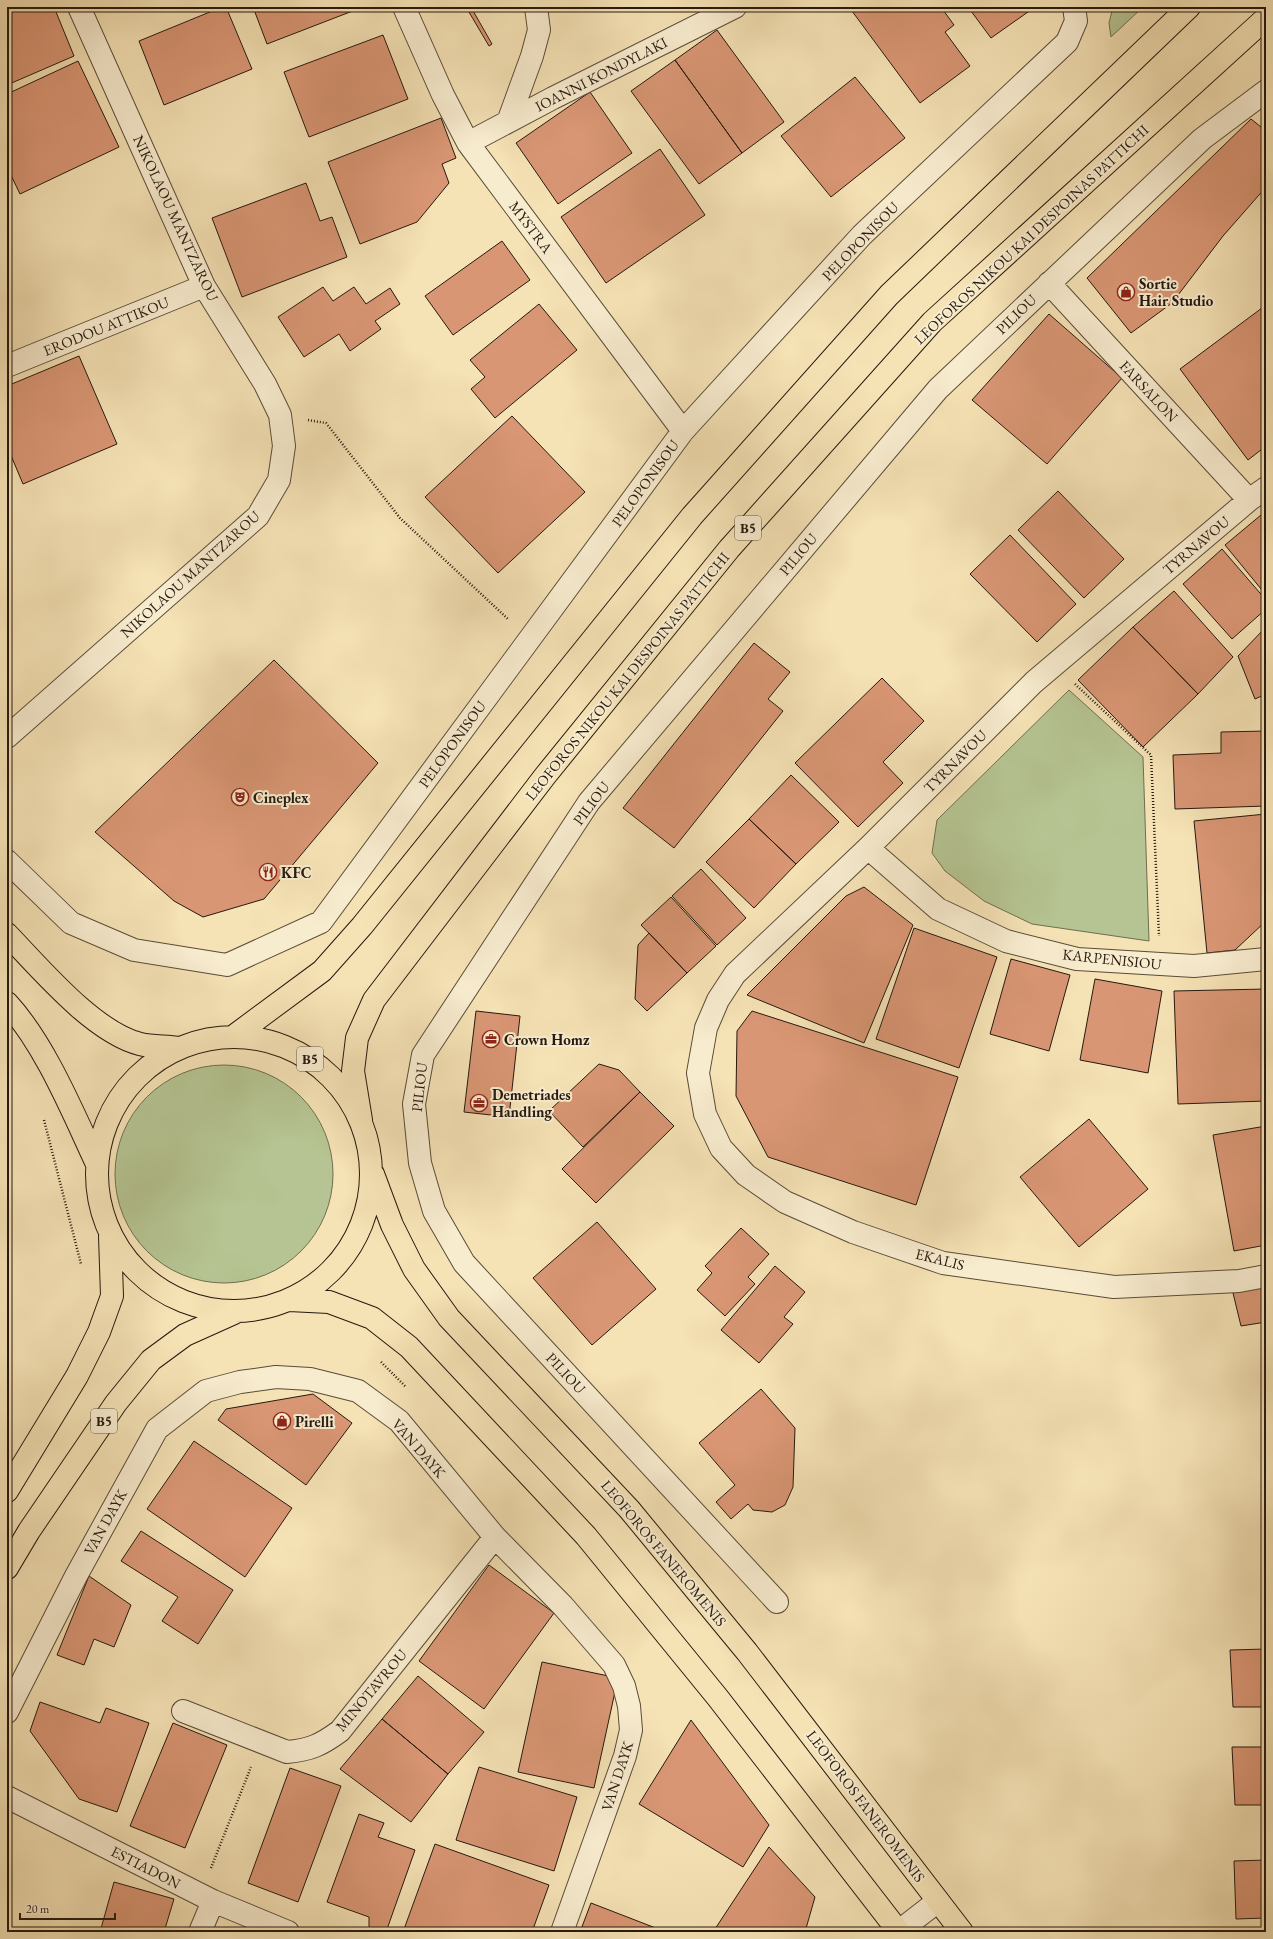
<svg xmlns="http://www.w3.org/2000/svg" width="1273" height="1939" font-family="'EB Garamond',serif">
	<style>
		.green { fill: #b5c492; stroke: #6e6e50 }
		.building { fill: #d99674; stroke: #26190f }
		.lines { fill: none; stroke-linecap: round; stroke-linejoin: round }
		.minor-casing { stroke: #5a4b38; stroke-width: 24 }
		.major-casing { stroke: #26190f; stroke-width: 24 }
		.path { stroke: #26190f; stroke-width: 2.5; stroke-dasharray: 1 2; stroke-linecap: butt }
		.minor { stroke: #f8eccf; stroke-width: 22 }
		.major { stroke: #f5e2b5; stroke-width: 22 }
		.labels { text-anchor: middle; dominant-baseline: central; stroke-width: 4; stroke-linejoin: round; paint-order: stroke }
		.shield { fill: #f8eccf; stroke: #655849; stroke-width: 1 }
		.shield-label { font-size: 14px; font-weight: bold; fill: #26190f }
		.street-label { font-size: 15px; fill: #26190f; stroke: #f8eccf }
		.poi-label { font-size: 15px; font-weight: bold; fill: #26190f; stroke: #f8eccf; text-anchor: start }
	</style>
	<rect width="100%" height="100%" fill="#f5e2b5"/>
	<filter id="stains"><feTurbulence type="fractalNoise" baseFrequency=".005" numOctaves="4"/><feColorMatrix values="0 0 0 0 .2 0 0 0 0 .09 0 0 0 0 .02 0 0 0 .5 -.17"/></filter>
	<radialGradient id="worn" r=".72"><stop offset=".6" stop-color="#630" stop-opacity="0"/><stop offset="1" stop-color="#630" stop-opacity=".3"/></radialGradient>
	<path class="green" d="M1113 7H1143L1111 37 1109 23Z
		M1069 690 1143 757 1149 941 1032 924 984 901 945 871 932 853 937 820Z
		M115 1174a109 109 0 1 1 218 0a109 109 0 1 1-218 0Z"/>
	<path class="building" d="M7 7H54L74 56 7 85Z
		M222 7H226L252 69 164 105 139 41Z
		M253 7H363L267 44Z
		M466 7H475L472 9 492 44 489 46Z
		M849 7H941L954 25 945 32 970 66 920 103Z
		M968 7H1035L991 38Z
		M717 30 784 122 742 153 675 60Z
		M383 35 408 99 309 137 284 72Z
		M675 60 742 153 699 184 631 91Z
		M78 61 119 147 20 194 7 167V94Z
		M855 77 905 138 831 197 781 136Z
		M590 92 632 153 558 204 516 143Z
		M441 118 456 158 442 164 449 183 417 222 360 244 328 162Z
		M1251 119 1266 131V187L1223 236 1172 303 1131 333 1087 278Z
		M660 149 705 215 606 283 561 217Z
		M306 183 320 221 332 217 347 257 242 297 212 218Z
		M502 241 530 280 453 335 425 296Z
		M323 287 333 301 354 287 366 304 390 288 400 304 375 321 381 329 350 351 339 334 304 357 278 317Z
		M539 304 577 350 495 418 471 389 485 377 470 360Z
		M1266 305V446L1248 460 1180 369Z
		M1049 314 1122 378 1047 464 972 400Z
		M79 356 117 444 23 484 7 446V386Z
		M512 416 585 492 498 573 425 497Z
		M1058 491 1124 559 1084 598 1018 530Z
		M1261 515 1266 521V595L1225 545Z
		M1010 535 1076 604 1037 642 970 574Z
		M1222 549 1266 600V609L1232 639 1183 584Z
		M1174 591 1233 657 1198 694 1133 627Z
		M1133 627 1198 694 1143 747 1078 680Z
		M1266 627V694L1255 699 1238 656Z
		M754 643 790 672 768 699 783 711 674 848 623 808Z
		M274 660 378 763 264 899 203 917 174 901 95 832Z
		M882 678 924 721 883 762 903 783 858 827 795 763Z
		M1266 731V806L1175 809 1173 755 1221 753V732Z
		M791 775 839 822 796 864 749 819Z
		M1266 814V921L1235 950 1207 953 1194 821Z
		M749 819 796 864 754 908 706 862Z
		M701 869 746 918 717 945 672 896Z
		M864 887 913 925 864 1043 747 995 846 896Z
		M671 897 716 946 687 973 641 925Z
		M914 928 997 957 959 1068 876 1039Z
		M649 933 687 973 647 1011 635 999 638 945Z
		M1011 959 1070 975 1049 1051 990 1034Z
		M1095 979 1162 991 1148 1073 1080 1060Z
		M1266 989V1101L1178 1104 1174 991Z
		M476 1011 520 1016 509 1117 464 1112Z
		M752 1011 958 1077 916 1205 768 1157 736 1096 737 1031Z
		M599 1064 619 1070 640 1092 583 1147 549 1111Z
		M640 1092 674 1126 596 1203 562 1169Z
		M1089 1119 1148 1189 1079 1247 1020 1177Z
		M1266 1126V1245L1234 1251 1213 1135Z
		M597 1222 656 1289 592 1345 533 1278Z
		M741 1228 769 1254 748 1277 755 1284 725 1316 697 1290 712 1273 705 1266Z
		M775 1266 805 1292 784 1317 793 1324 759 1363 721 1330Z
		M1266 1286V1322L1241 1326 1233 1293Z
		M761 1389 795 1428 793 1487 785 1505 772 1512 753 1510 748 1504 731 1519 716 1502 735 1485 699 1443Z
		M313 1394 352 1423 306 1485 218 1420 226 1409Z
		M194 1441 292 1508 245 1577 147 1509Z
		M141 1531 233 1590 198 1644 162 1621 178 1597 121 1561Z
		M489 1565 554 1613 484 1709 419 1661Z
		M89 1576 131 1605 114 1647 94 1639 84 1665 57 1655Z
		M1266 1649V1707H1233L1230 1650Z
		M542 1662 618 1678 594 1788 518 1772Z
		M418 1676 484 1732 448 1774 382 1719Z
		M40 1702 100 1723 106 1708 149 1723 117 1812 79 1799 30 1731Z
		M382 1719 448 1774 411 1822 340 1769Z
		M691 1720 769 1825 743 1867 639 1804Z
		M173 1723 227 1745 185 1848 130 1826Z
		M1232 1747H1266V1805H1235Z
		M479 1767 577 1797 554 1871 456 1840Z
		M290 1768 341 1786 298 1902 248 1883Z
		M359 1814 384 1823 378 1837 415 1850 386 1932H369V1917L327 1902Z
		M435 1844 549 1885 532 1932H403Z
		M769 1847 815 1897 805 1932H713Z
		M1266 1860V1918L1236 1919 1234 1861Z
		M114 1882 174 1899 164 1932H100Z
		M591 1903 666 1932H580Z"/>
	<g class="lines">
		<defs>
			<path id="minor" d="M404 7 443 95 468 143 683 431
				M508 122 532 56 539 30 536 7
				M468 143 553 98 735 7
				M1049 283 1249 500
				M7 366 204 286
				M1266 488 1249 500 1034 682 868 848 735 974 718 1000 706 1028 698 1073 705 1114 721 1148 746 1175 785 1202 853 1232 943 1263 1114 1287 1239 1281 1266 1276
				M7 737 258 516 279 480 284 446 280 415 265 384 204 286 79 7
				M868 848 938 909 1006 941 1077 959 1194 966 1266 959
				M7 861 71 923 134 950 227 965 321 922 683 431 862 235 1067 42 1076 21 1074 7
				M777 1602 464 1263 434 1211 420 1163 414 1104 423 1055 589 802 938 389 1202 139 1266 91
				M183 1711 287 1752C310 1750 321 1745 340 1731L495 1537
				M7 1712 76 1576 157 1429 206 1391 240 1382 276 1377 310 1379 358 1391 399 1421 495 1537 563 1606 614 1665 624 1686 629 1706 631 1730 625 1756 562 1932
				M7 1797 213 1901 288 1932
				M200 1932 213 1901
				M898 1932 938 1901"/>
			<path id="major" d="M7 934C40 968 93 1032 140 1044 152 1047 167 1046 179 1048
				M7 1003C45 1044 73 1113 97 1164
				M234 1036 322 971 362 926 692 516 889 295 1189 7
				M97 1174a137 137 0 1 1 274 0a137 137 0 1 1-274 0Z
				M361 1120 353 1071 357 1038 374 1000 545 776 729 549 932 322 1266 18
				M373 1174 392 1225 414 1269 449 1318 629 1509 747 1652 962 1932
				M289 1300 329 1302 372 1318 409 1347 586 1536 718 1698 899 1932
				M7 1491 77 1376 99 1332 112 1296 110 1236
				M7 1568 29 1531 116 1403 151 1360 185 1335 234 1313"/>
		</defs>
		<use href="#minor" class="minor-casing"/>
		<use href="#major" class="major-casing"/>
		<path class="path" d="M308 420 326 423 400 518 509 620
			M1075 684 1151 755 1159 936
			M44 1120 81 1264
			M381 1362 406 1387
			M211 1868 251 1767"/>
		<use href="#minor" class="minor"/>
		<use href="#major" class="major"/>
	</g>
	<defs>
		<symbol id="shop-ring" viewBox="-11 -11 22 22"><circle r="9.5" fill="#f8eccf" stroke="#8f2418" stroke-width="1.5"/><path d="M-5-2.5h2.3a2.7 3.5 0 0 1 5.4 0H5L5.5 6h-11ZM-1.5-2.5h3a1.5 2.3 0 0 0-3 0Z" fill="#8f2418"/></symbol>
		<symbol id="theatre-ring" viewBox="-11 -11 22 22"><circle r="9.5" fill="#f8eccf" stroke="#8f2418" stroke-width="1.5"/><path d="M-5-5.5Q0-4 5-5.5V0Q5 5 0 6Q-5 5-5 0ZM-3.3-2.5H-1v1.5H-3.3ZM1-2.5H3.3v1.5H1ZM-2.8 1Q0 5.5 2.8 1Z" fill="#8f2418"/></symbol>
		<symbol id="restaurant-ring" viewBox="-11 -11 22 22"><circle r="9.5" fill="#f8eccf" stroke="#8f2418" stroke-width="1.5"/><path d="M-5-6h1v4h1v-4h1v4h1v-4h1v5L-1.5 .5V6h-2V.5L-5-1ZM5-6V6H3V1.5H1.5Q1.5-4 5-6Z" fill="#8f2418"/></symbol>
		<symbol id="office-ring" viewBox="-11 -11 22 22"><circle r="9.5" fill="#f8eccf" stroke="#8f2418" stroke-width="1.5"/><path d="M-6-3h4V-5.5h4V-3h4V5H-6ZM-1-4.5V-3h2v-1.5ZM-6 0V1H6V0Z" fill="#8f2418"/></symbol>
	</defs>
	<g fill-rule="evenodd">
		<use href="#shop-ring" x="1116" y="282" width="20" height="20"/>
		<use href="#theatre-ring" x="230" y="787" width="20" height="20"/>
		<use href="#restaurant-ring" x="258" y="862" width="20" height="20"/>
		<use href="#office-ring" x="481" y="1029" width="20" height="20"/>
		<use href="#office-ring" x="469" y="1093" width="20" height="20"/>
		<use href="#shop-ring" x="272" y="1411" width="20" height="20"/>
	</g>
	<g class="labels">
		<g class="shield">
			<rect x="735" y="516" width="26" height="24" rx="3"/>
			<rect x="297" y="1047" width="26" height="24" rx="3"/>
			<rect x="91" y="1409" width="26" height="24" rx="3"/>
		</g>
		<g class="shield-label">
			<text x="748" y="528">B5</text>
			<text x="310" y="1059">B5</text>
			<text x="104" y="1421">B5</text>
		</g>
		<g class="street-label">
			<text transform="translate(601 74) rotate(-27)">IOANNI KONDYLAKI</text>
			<text transform="translate(176 218) rotate(65)">NIKOLAOU MANTZAROU</text>
			<text transform="translate(531 227) rotate(53)">MYSTRA</text>
			<text transform="translate(1031 234) rotate(-43)">LEOFOROS NIKOU KAI DESPOINAS PATTICHI</text>
			<text transform="translate(860 241) rotate(-46)">PELOPONISOU</text>
			<text transform="translate(1016 314) rotate(-44)">PILIOU</text>
			<text transform="translate(106 326) rotate(-22)">ERODOU ATTIKOU</text>
			<text transform="translate(1149 391) rotate(47)">FARSALON</text>
			<text transform="translate(645 483) rotate(-54)">PELOPONISOU</text>
			<text transform="translate(1196 545) rotate(-40)">TYRNAVOU</text>
			<text transform="translate(798 554) rotate(-50)">PILIOU</text>
			<text transform="translate(190 574) rotate(-42)">NIKOLAOU MANTZAROU</text>
			<text transform="translate(627 676) rotate(-51)">LEOFOROS NIKOU KAI DESPOINAS PATTICHI</text>
			<text transform="translate(452 744) rotate(-54)">PELOPONISOU</text>
			<text transform="translate(955 761) rotate(-45)">TYRNAVOU</text>
			<text transform="translate(591 803) rotate(-53)">PILIOU</text>
			<text transform="translate(1112 959) rotate(6)">KARPENISIOU</text>
			<text transform="translate(419 1087) rotate(-84)">PILIOU</text>
			<text transform="translate(940 1259) rotate(14)">EKALIS</text>
			<text transform="translate(566 1373) rotate(47)">PILIOU</text>
			<text transform="translate(419 1448) rotate(49)">VAN DAYK</text>
			<text transform="translate(105 1522) rotate(-61)">VAN DAYK</text>
			<text transform="translate(664 1553) rotate(50)">LEOFOROS FANEROMENIS</text>
			<text transform="translate(371 1690) rotate(-50)">MINOTAVROU</text>
			<text transform="translate(617 1776) rotate(-72)">VAN DAYK</text>
			<text transform="translate(866 1806) rotate(53)">LEOFOROS FANEROMENIS</text>
			<text transform="translate(146 1867) rotate(27)">ESTIADON</text>
		</g>
		<g class="poi-label">
			<text x="1139" y="283">Sortie<tspan x="1139" dy="17">Hair Studio</tspan></text>
			<text x="253" y="797">Cineplex</text>
			<text x="281" y="872">KFC</text>
			<text x="504" y="1039">Crown Homz</text>
			<text x="492" y="1094">Demetriades<tspan x="492" dy="17">Handling</tspan></text>
			<text x="295" y="1421">Pirelli</text>
		</g>
	</g>
	<rect width="1273" height="1939" fill="none" stroke="#f5e2b5" stroke-width="24"/>
	<rect x="8" y="8" width="1257" height="1923" fill="none" stroke="#26190f" stroke-width="2"/>
	<rect x="12" y="12" width="1249" height="1915" fill="none" stroke="#26190f"/>
	<path d="M20 1913v6h95v-6" fill="none" stroke="#26190f" stroke-width="2"/>
	<text x="26" y="1913" font-size="12" fill="#26190f" stroke="#f8eccf" stroke-width="3" paint-order="stroke">20 m</text>
	<rect width="100%" height="100%" filter="url(#stains)"/>
	<rect width="100%" height="100%" fill="url(#worn)"/>
</svg>
